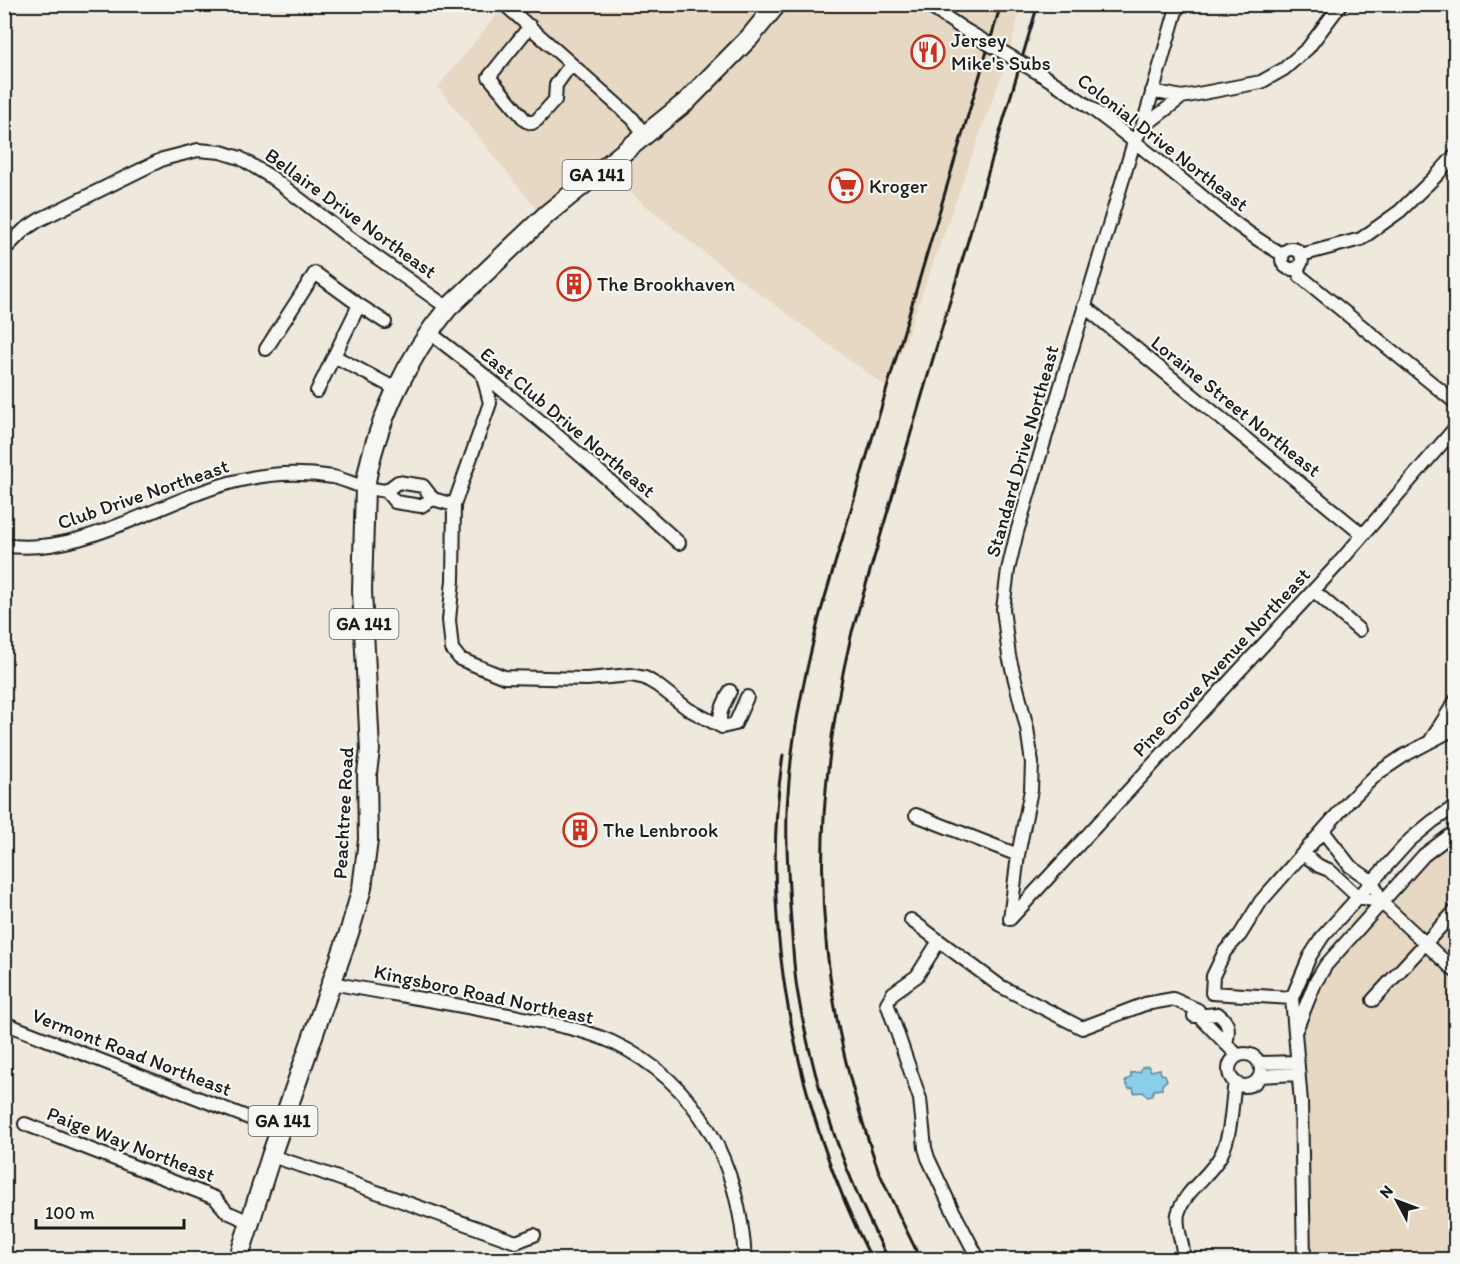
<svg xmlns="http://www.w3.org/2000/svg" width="1460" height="1264" font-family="Itim,sans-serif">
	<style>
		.built { fill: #e6d8c2 }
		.water { fill: #8aceec; stroke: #5e8799; stroke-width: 1.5 }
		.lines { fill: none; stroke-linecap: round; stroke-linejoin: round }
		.minor-casing { stroke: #1c1c1c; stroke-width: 16 }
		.highway-casing { stroke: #1c1c1c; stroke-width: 22 }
		.minor { stroke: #f6f6f2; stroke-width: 12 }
		.highway { stroke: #f6f6f2; stroke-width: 18 }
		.rail { stroke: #1c1c1c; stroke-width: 3 }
		.minor-bridge-casing { stroke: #1c1c1c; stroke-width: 16; stroke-linecap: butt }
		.minor-bridge { stroke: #f6f6f2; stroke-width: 12 }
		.labels { text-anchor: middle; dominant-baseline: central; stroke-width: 4.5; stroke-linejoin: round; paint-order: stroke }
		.shield { fill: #f6f6f2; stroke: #5d5d5c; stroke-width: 1.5 }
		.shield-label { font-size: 18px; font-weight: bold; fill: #1c1c1c }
		.poi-label { font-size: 20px; fill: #1c1c1c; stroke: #f6f6f2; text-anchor: start }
		.street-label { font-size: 20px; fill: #1c1c1c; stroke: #f6f6f2 }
	</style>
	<rect width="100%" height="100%" fill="#efe8dc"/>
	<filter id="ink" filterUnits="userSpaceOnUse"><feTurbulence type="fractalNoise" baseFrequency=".0167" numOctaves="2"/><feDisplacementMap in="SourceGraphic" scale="12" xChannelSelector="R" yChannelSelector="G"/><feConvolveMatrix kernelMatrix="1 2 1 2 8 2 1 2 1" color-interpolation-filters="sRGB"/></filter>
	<g filter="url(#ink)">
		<path class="built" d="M505 5H1021L1010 51 888 388 711 258 603 171 540 213 438 87Z
			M1455 830V1259H1305L1292 1056 1321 962 1357 912Z"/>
		<path class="water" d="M1148 1066 1151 1071 1160 1069 1161 1074 1165 1075 1167 1080 1162 1085V1089L1154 1090 1152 1095 1148 1097 1143 1092 1134 1093 1133 1088 1129 1089 1125 1082 1131 1077V1073L1140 1072 1142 1067Z"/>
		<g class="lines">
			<defs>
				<path id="minor" d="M504 4 633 119 644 134
					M926 4 965 30
					M1453 4 1456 6
					M530 26 489 77 526 121 532 123 537 120 555 100 556 85 571 64
					M1042 75C1097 109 1147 152 1197 192 1224 215 1251 237 1282 254
					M1152 91 1182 97 1261 82 1284 69 1308 48 1341 4
					M1143 127 1182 97
					M1282 259a10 10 0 1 1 20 0a10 10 0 1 1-20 0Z
					M4 250 24 230 39 220 163 159 198 150 221 152 240 158 271 177 358 244 448 308
					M1301 255 1361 239 1400 211 1437 175 1456 154
					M1297 268 1300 276 1456 403
					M1084 306 1363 535
					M430 333C516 398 599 470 679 543
					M266 349 315 273 359 305
					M334 356 396 389
					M483 376 490 403 454 505 453 580 449 620 452 649 460 659 504 677 587 679 631 675 645 678 657 685 688 709 722 727 735 724 747 697
					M317 391 359 305 385 322
					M386 491 395 502 421 506 433 499
					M4 545C82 558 165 497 241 480 270 473 303 472 333 477 343 479 353 484 363 487 371 489 379 490 386 491L398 482 423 486 433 499 454 505
					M1314 591 1359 630
					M722 727C716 715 725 703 730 691
					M1431 740 1456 700
					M916 815 1018 855
					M1323 831 1350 866 1373 882 1381 902 1456 972
					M1303 854 1319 866 1329 870 1358 897 1381 902
					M1010 919 1018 855 1031 790 1032 763 1027 728 1009 656 1003 609 1008 570 1017 532 1134 142 1142 128 1178 4
					M1010 919 1338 564 1456 427
					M911 920 1000 986 1082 1028 1145 1004 1173 999 1198 1010 1200 1017 1238 1056
					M939 941 917 976 893 993 887 1003 920 1099 925 1148 928 1158 950 1205 979 1260
					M331 983C396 995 463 1005 528 1019 556 1025 585 1030 612 1042 700 1083 740 1166 745 1260
					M1292 998 1212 993 1213 976 1225 951 1240 935 1261 901 1349 801 1378 773 1405 755 1456 728
					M1373 1000 1456 910
					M1194 1016 1218 1014C1230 1023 1229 1030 1226 1044
					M4 1023 280 1130
					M1296 1030 1315 983 1326 965 1424 855 1456 831
					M1229 1070a16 16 0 1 1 32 0a16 16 0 1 1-32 0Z
					M1259 1063 1297 1062
					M1260 1076 1298 1074
					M25 1124 215 1198 227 1212 250 1222
					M271 1156 321 1172 516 1242 534 1235
					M1183 1260C1185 1244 1175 1230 1178 1214 1184 1191 1210 1176 1221 1155 1232 1133 1231 1107 1235 1082
					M1304 1260 1301 1102 1292 998 1310 956 1323 936 1410 840 1433 821 1456 806"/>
				<path id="highway" d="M238 1260 271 1156 350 930 362 888 368 840 367 773 370 750 362 591 365 488C374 426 408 356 448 308L547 214 687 101 750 37 777 4"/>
			</defs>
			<use href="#minor" class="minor-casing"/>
			<use href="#highway" class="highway-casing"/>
			<use href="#minor" class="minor"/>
			<use href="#highway" class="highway"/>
			<path class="rail" d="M783 755C758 923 795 1109 872 1260
				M889 1260C844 1175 813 1084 797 989 793 962 792 934 790 907 788 870 785 831 788 794 792 732 805 674 820 614L1001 4
				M921 1260C906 1230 891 1200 878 1169 870 1147 863 1123 856 1100 810 940 814 792 852 632L1038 4"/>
			<defs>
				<path id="minor-bridge" d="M965 30 1042 75"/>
			</defs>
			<use href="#minor-bridge" class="minor-bridge-casing"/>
			<use href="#minor-bridge" class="minor-bridge"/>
		</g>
	</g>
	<defs>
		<symbol id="restaurant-ring" viewBox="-11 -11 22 22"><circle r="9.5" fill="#f6f6f2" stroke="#c8321e" stroke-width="1.5"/><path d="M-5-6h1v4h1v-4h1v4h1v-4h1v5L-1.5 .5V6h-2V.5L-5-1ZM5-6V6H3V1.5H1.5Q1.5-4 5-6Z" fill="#c8321e"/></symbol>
		<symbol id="supermarket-ring" viewBox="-11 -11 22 22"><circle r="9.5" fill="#f6f6f2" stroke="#c8321e" stroke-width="1.5"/><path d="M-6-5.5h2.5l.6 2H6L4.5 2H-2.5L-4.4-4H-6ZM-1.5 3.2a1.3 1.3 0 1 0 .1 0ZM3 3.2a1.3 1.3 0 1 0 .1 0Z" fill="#c8321e"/></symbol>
		<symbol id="building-ring" viewBox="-11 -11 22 22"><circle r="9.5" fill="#f6f6f2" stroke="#c8321e" stroke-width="1.5"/><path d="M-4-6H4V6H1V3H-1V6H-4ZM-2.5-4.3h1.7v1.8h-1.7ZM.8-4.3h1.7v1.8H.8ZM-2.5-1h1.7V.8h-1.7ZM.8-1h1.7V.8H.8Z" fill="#c8321e"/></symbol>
	</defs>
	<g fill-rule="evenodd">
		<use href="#restaurant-ring" x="909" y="33" width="38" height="38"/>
		<use href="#supermarket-ring" x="827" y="167" width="38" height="38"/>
		<use href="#building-ring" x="555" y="265" width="38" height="38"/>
		<use href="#building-ring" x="561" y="811" width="38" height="38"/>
	</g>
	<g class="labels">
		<g class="shield">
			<rect x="562.5" y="160" width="69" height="30" rx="4.5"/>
			<rect x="329.5" y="609" width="69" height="30" rx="4.5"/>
			<rect x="248.5" y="1106" width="69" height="30" rx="4.5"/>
		</g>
		<g class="shield-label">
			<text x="597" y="175">GA 141</text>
			<text x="364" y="624">GA 141</text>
			<text x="283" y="1121">GA 141</text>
		</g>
		<g class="poi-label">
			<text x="951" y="40">Jersey<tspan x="951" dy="23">Mike's Subs</tspan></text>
			<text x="869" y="186">Kroger</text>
			<text x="597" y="284">The Brookhaven</text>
			<text x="603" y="830">The Lenbrook</text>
		</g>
		<g class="street-label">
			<text transform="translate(1163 142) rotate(38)">Colonial Drive Northeast</text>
			<text transform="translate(351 213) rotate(36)">Bellaire Drive Northeast</text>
			<text transform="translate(1236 406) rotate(39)">Loraine Street Northeast</text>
			<text transform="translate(568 422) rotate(40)">East Club Drive Northeast</text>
			<text transform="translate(1022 451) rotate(-74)">Standard Drive Northeast</text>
			<text transform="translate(143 494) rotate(-19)">Club Drive Northeast</text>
			<text transform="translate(1221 662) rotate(-47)">Pine Grove Avenue Northeast</text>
			<text transform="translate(343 813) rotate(-87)">Peachtree Road</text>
			<text transform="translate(484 994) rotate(12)">Kingsboro Road Northeast</text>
			<text transform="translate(132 1052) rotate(21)">Vermont Road Northeast</text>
			<text transform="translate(131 1144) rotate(21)">Paige Way Northeast</text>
		</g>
	</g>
	<rect width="1460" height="1264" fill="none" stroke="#f6f6f2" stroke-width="24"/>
	<rect x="12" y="12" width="1436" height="1240" fill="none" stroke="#1c1c1c" stroke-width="2" filter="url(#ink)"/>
	<g transform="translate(1397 1201) rotate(311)" stroke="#f6f6f2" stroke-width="4.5" paint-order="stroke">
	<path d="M0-4.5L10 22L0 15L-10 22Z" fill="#1c1c1c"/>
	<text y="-9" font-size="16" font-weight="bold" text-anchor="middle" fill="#1c1c1c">N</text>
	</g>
	<path d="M36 1219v9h148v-9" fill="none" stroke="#1c1c1c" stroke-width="3"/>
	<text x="45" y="1219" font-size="18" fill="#1c1c1c" stroke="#f6f6f2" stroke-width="4.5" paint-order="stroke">100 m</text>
</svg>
